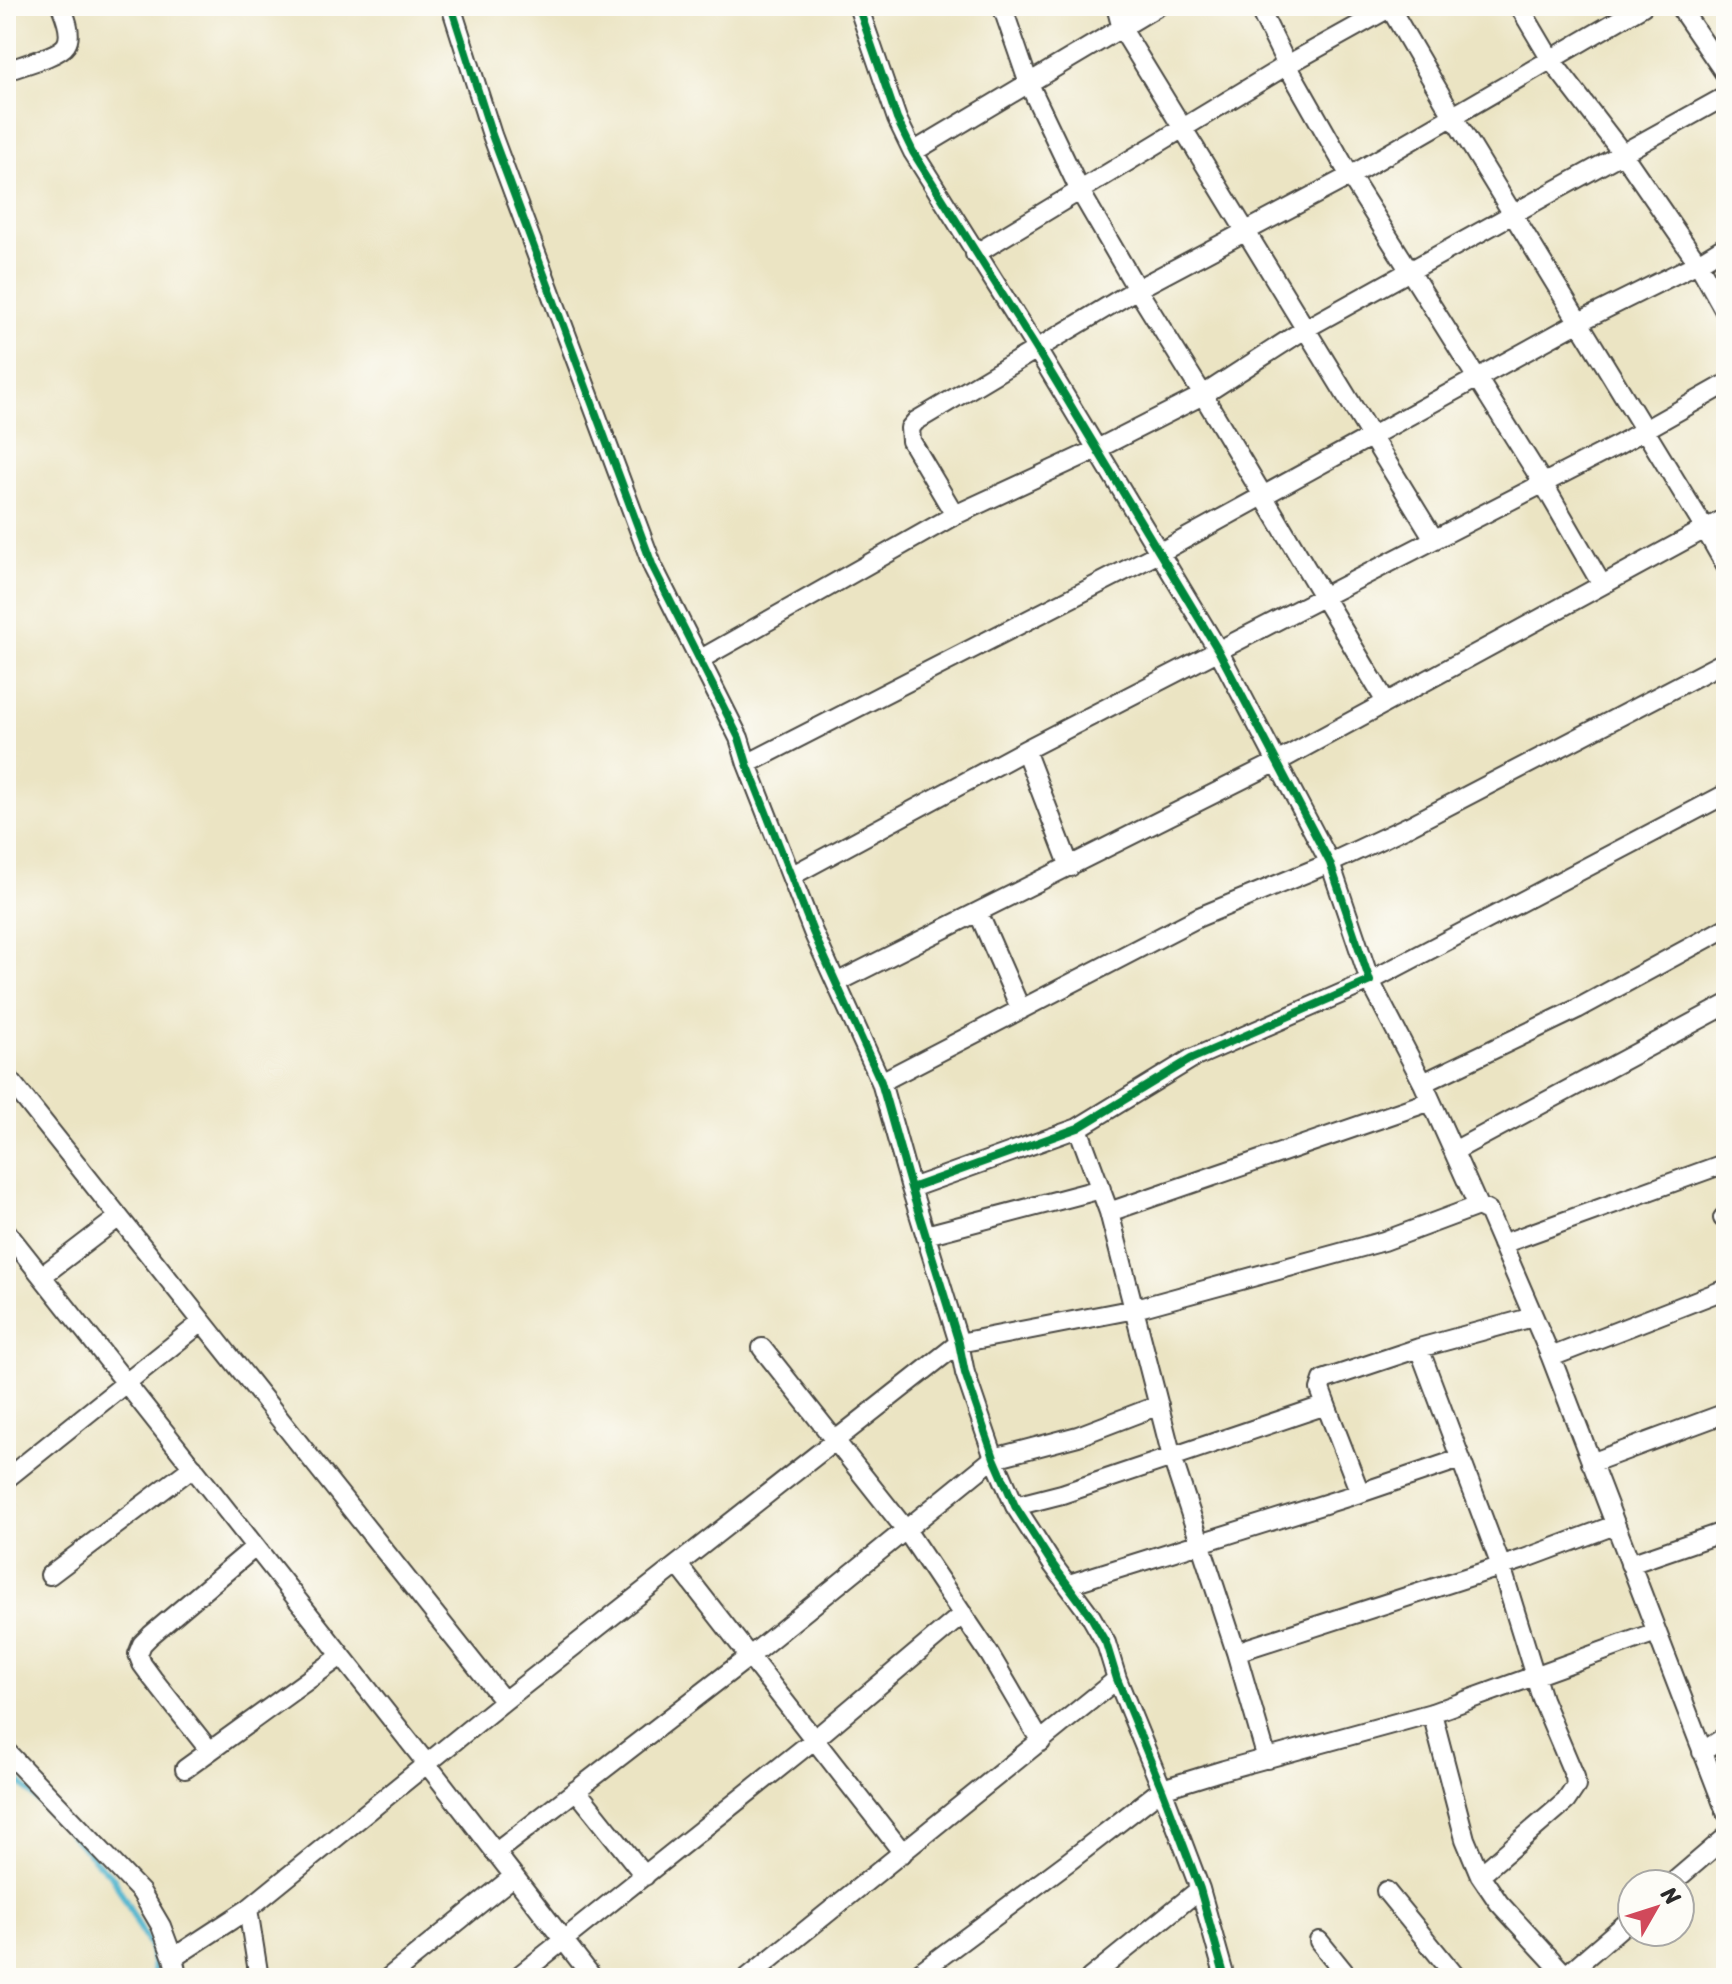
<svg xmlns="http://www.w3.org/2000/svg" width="1732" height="1984" font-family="Sriracha,sans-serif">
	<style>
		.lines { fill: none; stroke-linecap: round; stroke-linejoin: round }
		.stream { stroke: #4eb4cd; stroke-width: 6 }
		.street-casing { stroke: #484742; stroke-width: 22 }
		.street { stroke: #fff; stroke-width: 18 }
		.cycleway-casing { stroke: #fdfcf7; stroke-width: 13 }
		.cycleway { stroke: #00873e; stroke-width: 8 }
	</style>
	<rect width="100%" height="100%" fill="#fdfcf7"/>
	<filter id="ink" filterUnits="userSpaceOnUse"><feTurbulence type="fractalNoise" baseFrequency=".0125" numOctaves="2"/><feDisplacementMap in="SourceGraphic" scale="16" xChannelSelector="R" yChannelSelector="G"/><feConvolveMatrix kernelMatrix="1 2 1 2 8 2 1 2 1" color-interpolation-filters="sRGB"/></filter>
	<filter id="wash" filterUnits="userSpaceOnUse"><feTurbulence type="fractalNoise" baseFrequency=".006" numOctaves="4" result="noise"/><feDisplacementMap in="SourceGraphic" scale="32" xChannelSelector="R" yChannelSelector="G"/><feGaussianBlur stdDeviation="1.8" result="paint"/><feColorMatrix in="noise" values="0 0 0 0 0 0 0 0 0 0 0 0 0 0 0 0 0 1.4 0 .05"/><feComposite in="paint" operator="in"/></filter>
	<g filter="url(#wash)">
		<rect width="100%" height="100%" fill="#ebe4c3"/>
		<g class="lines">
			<path class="stream" d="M6 1768 114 1879 151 1949 155 1978"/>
		</g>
	</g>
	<g filter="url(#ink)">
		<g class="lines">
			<defs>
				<path id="street" d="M451 6 492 135 653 567 739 738 747 764 813 932 881 1082 911 1188 959 1343 965 1373 994 1458 1015 1506 1053 1565 1090 1615 1106 1643 1117 1679 1162 1789 1200 1889 1225 1978
					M858 6 897 119 913 152 1036 348 1218 650 1330 863 1370 981 1191 1059 1078 1128 911 1188
					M1002 6 1029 84 1080 191 1137 289 1203 395 1386 702
					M1116 6 1122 29 1434 539
					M1393 6 1287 65 1350 176 1543 483 1602 585
					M1519 6 1551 60 1623 154 1698 263 1726 313
					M1679 6 1726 75
					M6 71C19 66 59 56 66 45 73 34 65 16 61 6
					M913 152 1158 6
					M975 254 1287 65 1258 6
					M955 515 911 441 910 428 916 421 1137 289 1350 176 1643 6
					M1726 518 1705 529 1726 566
					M699 660 955 515 1095 450 1203 395 1305 329 1726 96
					M1025 750 1070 867
					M747 764 1159 553 1579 322 1698 263 1726 246
					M1726 794 1370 981 1423 1083 1478 1206 1488 1211 1551 1357 1726 1812
					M791 876 1025 750 1618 445 1726 384
					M978 912 1021 1010
					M836 983 1277 762 1705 529 1453 116 1389 6
					M6 1075 504 1701
					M881 1082 1199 917 1330 863 1409 826 1726 661
					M1423 1083 1577 1009 1726 928
					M1078 1128 1109 1212 1172 1457 1236 1652 1267 1759
					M1454 1151 1726 1005
					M1109 1212 1431 1101
					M1723 1218 1726 1217
					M6 1231 427 1764 593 1978
					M926 1235 1101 1189
					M1502 1244 1726 1163
					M42 1276 119 1217
					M762 1348 906 1530 990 1655 1041 1742
					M1419 1348 1501 1566 1542 1699 1575 1777 1576 1786 1566 1801 1480 1875
					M1551 1357 1726 1289
					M1326 1405 1360 1493
					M1591 1463 1726 1413
					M6 1479 202 1322
					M1015 1506 1062 1494 1326 1405 1320 1389 1323 1380 1419 1348 1533 1317
					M1630 1564 1726 1531
					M678 1565 903 1853
					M50 1575 193 1467
					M1069 1584 1360 1493 1460 1459
					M1236 1652 1524 1559 1615 1525
					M1432 1713 1465 1839 1480 1875 1499 1903 1568 1978
					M6 1751 141 1892 161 1926 173 1958 178 1978
					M210 1751 153 1679 142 1664 138 1654 142 1644 151 1635 255 1547
					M1702 1752 1726 1736
					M185 1769 341 1656
					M576 1790 645 1876
					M495 1853 750 1656 994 1458 1078 1436 1159 1405
					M1671 1884 1726 1837
					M1386 1891 1457 1978
					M248 1909 259 1978
					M1319 1941 1349 1978
					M173 1958 248 1909 504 1701 959 1343 1135 1309 1384 1241 1478 1206
					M1566 1975 1632 1918
					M388 1978 514 1876
					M516 1978 815 1739 963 1614
					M747 1978 1117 1679
					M912 1978 1068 1862 1162 1789 1224 1770 1432 1713 1656 1632
					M1090 1978 1200 1889"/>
			</defs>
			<use href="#street" class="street-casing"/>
			<use href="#street" class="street"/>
			<defs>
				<path id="cycleway" d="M451 6 492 135 653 567 739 738 747 764 813 932 881 1082 911 1188 959 1343 965 1373 994 1458 1015 1506 1053 1565 1090 1615 1106 1643 1117 1679 1162 1789 1200 1889 1225 1978
					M858 6 897 119 913 152 1036 348 1218 650 1330 863 1370 981 1191 1059 1078 1128 911 1188"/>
			</defs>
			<use href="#cycleway" class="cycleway-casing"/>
			<use href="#cycleway" class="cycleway"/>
		</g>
	</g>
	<rect width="1732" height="1984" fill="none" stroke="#fdfcf7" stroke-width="32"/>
	<g transform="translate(1656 1908) rotate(51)"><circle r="38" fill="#fdfcf7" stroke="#a9a8a5" stroke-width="2"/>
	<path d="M0-6L14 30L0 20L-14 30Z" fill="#d1495b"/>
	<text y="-12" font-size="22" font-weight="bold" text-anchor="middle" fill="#2b2b2b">N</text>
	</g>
</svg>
